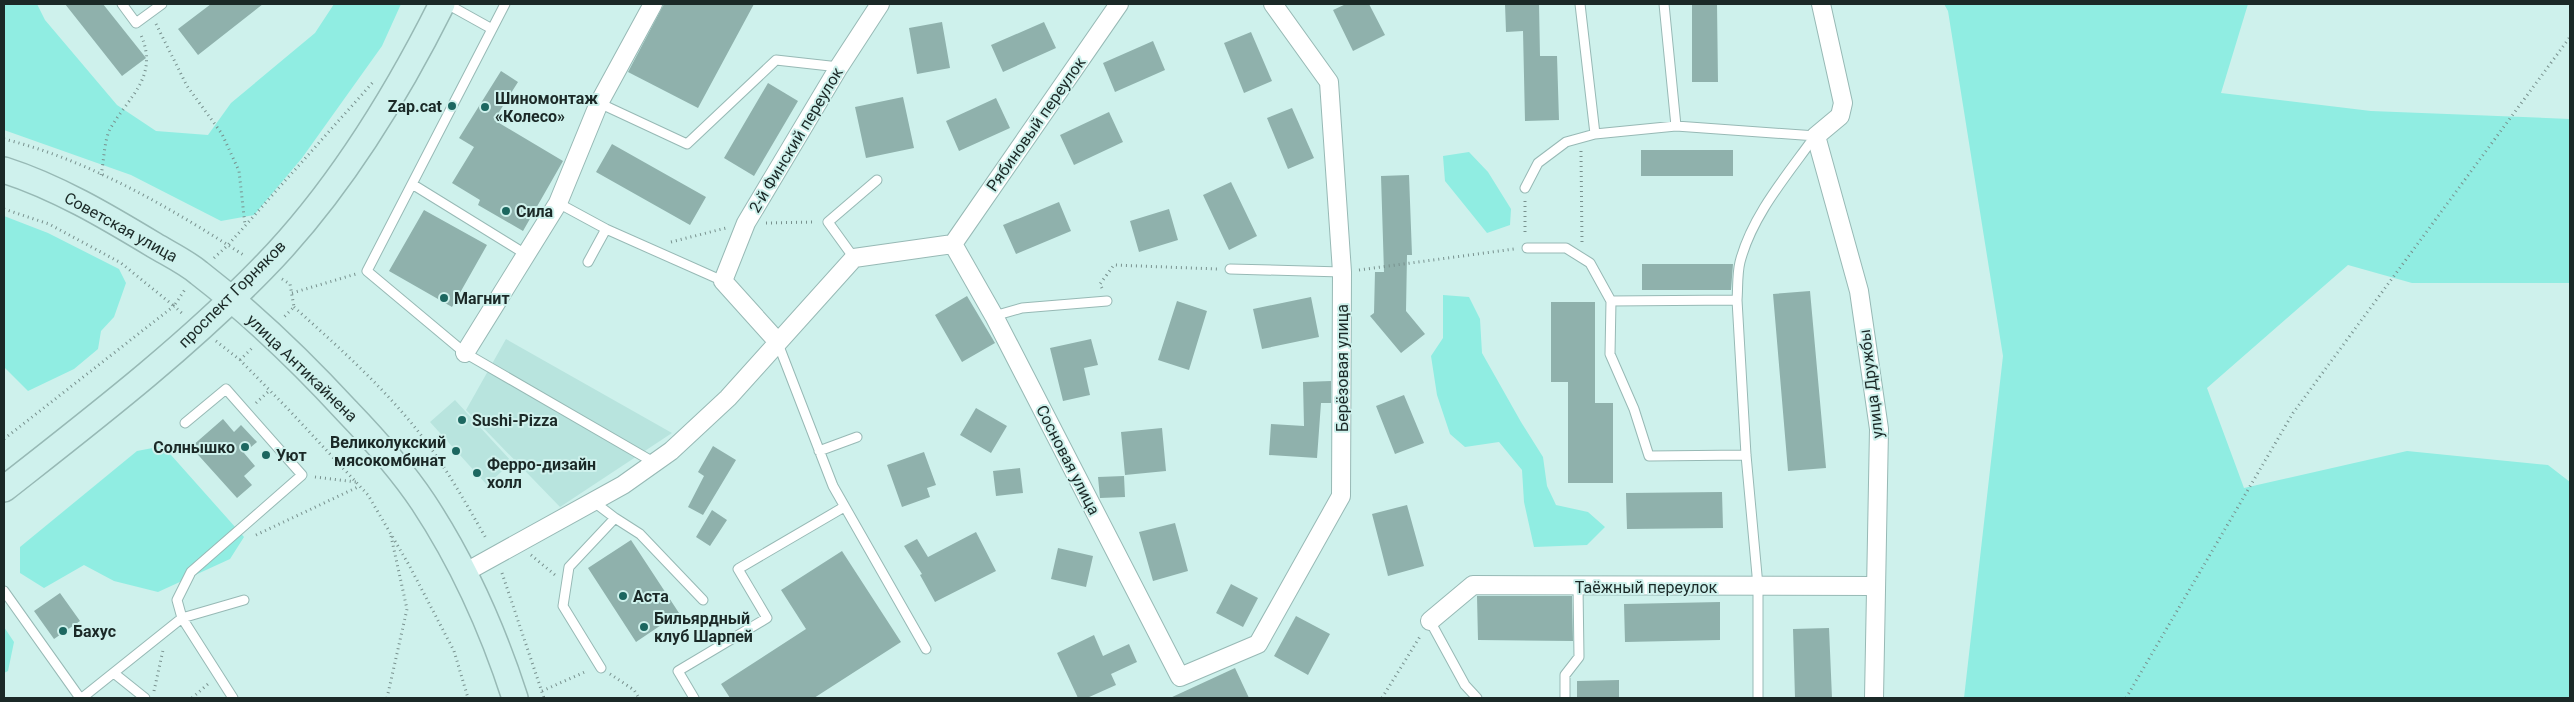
<svg xmlns="http://www.w3.org/2000/svg" width="2574" height="702" font-family="Roboto,sans-serif">
	<style>
		.built { fill: #b8e4de }
		.green { fill: #90ede2 }
		.building { fill: #8fb1ac }
		.lines { fill: none; stroke-linecap: round; stroke-linejoin: round }
		.lane-casing { stroke: #97b9b5; stroke-width: 11 }
		.street-casing { stroke: #97b9b5; stroke-width: 20 }
		.secondary-casing { stroke: #97b9b5; stroke-width: 28 }
		.path { stroke: #78918e; stroke-width: 3; stroke-dasharray: 1 4; stroke-linecap: butt }
		.lane { stroke: #fff; stroke-width: 9 }
		.street { stroke: #fff; stroke-width: 18 }
		.secondary { stroke: #cff1ed; stroke-width: 25 }
		.poi-dot { fill: #1c6760; stroke: #cef1ec; stroke-width: 2 }
		.labels { text-anchor: middle; dominant-baseline: central; stroke-width: 4; stroke-linejoin: round; paint-order: stroke }
		.poi-label { font-size: 16px; font-weight: bold; fill: #1b2927; stroke: #cef1ec; text-anchor: start }
		.street-label { font-size: 16px; fill: #1b2927; stroke: #cef1ec }
	</style>
	<rect width="100%" height="100%" fill="#cef1ec"/>
	<path class="built" d="M506 339 672 433 560 507 466 410Z
		M455 400 512 462 487 485 430 422Z"/>
	<path class="green" d="M4 4H37L45 20 117 105 156 131 208 135 231 103 315 33 334 4H401L382 46 302 158 254 215 221 221 131 175 4 130Z
		M1944 4H2248L2221 93 2371 111 2570 119V283H2412L2348 265 2207 388 2244 488 2407 451 2548 465 2570 482V698H1964L2003 356 1948 11Z
		M1469 152 1488 172 1511 209 1510 225 1487 233 1445 181 1443 156Z
		M4 216 48 233 119 269 126 283 114 317 101 331 98 349 74 369 28 391 4 367Z
		M1443 295 1469 297 1480 319 1482 353 1521 422 1543 457 1547 486 1556 505 1588 512 1605 527 1587 545 1534 547 1524 502 1522 470 1499 442 1465 447 1450 434 1437 395 1431 356 1443 338Z
		M163 446 244 537 230 559 158 592 114 581 84 565 44 588 20 573V547L137 451Z
		M4 627 14 642 8 671 4 673Z"/>
	<path class="building" d="M65 4H103L146 58 122 76Z
		M211 4H263L198 55 178 29Z
		M664 4H754L698 108 628 72Z
		M1346 4H1369L1385 35 1353 51 1333 10Z
		M1505 4H1539L1540 56H1557L1559 120 1525 121 1523 31 1506 32Z
		M1692 4H1717L1718 82H1692Z
		M942 22 950 68 917 74 909 28Z
		M1044 22 1056 48 1003 72 991 45Z
		M1251 32 1272 81 1244 93 1224 43Z
		M1153 41 1165 70 1115 92 1103 63Z
		M501 71 518 82 494 120 563 161 523 231 478 205 480 200 452 183 474 147 459 138Z
		M768 83 798 101 754 176 724 158Z
		M903 97 914 148 866 158 855 107Z
		M996 98 1010 128 959 151 946 121Z
		M1292 108 1314 158 1288 169 1267 118Z
		M1109 112 1123 142 1074 165 1060 135Z
		M612 144 706 197 690 225 596 172Z
		M1641 150H1733V176H1641Z
		M1409 175 1412 255H1407L1406 311 1425 334 1401 353 1370 316 1374 313 1375 272H1384L1381 176Z
		M1231 182 1257 236 1229 250 1203 195Z
		M1059 202 1071 231 1016 254 1003 225Z
		M1169 209 1178 240 1139 252 1130 221Z
		M424 210 487 245 452 307 389 271Z
		M1642 264H1733L1731 290H1642Z
		M1810 291 1826 468 1788 471 1773 294Z
		M967 296 995 343 962 362 935 315Z
		M1311 297 1319 337 1262 349 1253 309Z
		M1177 301 1207 311 1189 370 1158 360Z
		M1551 302H1595V403H1613V483H1568V382H1551Z
		M1091 339 1098 365 1084 368 1090 395 1063 401 1050 348Z
		M1331 381V403H1321L1317 458 1269 455 1271 424 1304 426 1303 382Z
		M1404 395 1424 443 1395 454 1376 406Z
		M976 408 1007 426 991 453 960 435Z
		M223 419 234 432 241 425 257 442 244 453 255 466 244 476 252 485 237 498 191 447Z
		M1162 428 1166 471 1125 475 1121 432Z
		M713 446 736 460 703 515 688 507 704 476 698 472Z
		M924 452 936 485 927 488 930 497 902 507 887 465Z
		M1020 468 1023 493 996 496 993 471Z
		M1124 476 1125 497 1100 498 1098 477Z
		M1722 492 1723 528 1627 529 1626 493Z
		M1407 505 1424 566 1388 576 1372 514Z
		M712 510 727 520 710 546 696 537Z
		M1175 523 1188 571 1153 581 1139 532Z
		M976 532 996 571 935 602 920 575 922 574 904 546 917 539 928 557Z
		M631 540 679 613 636 642 588 568Z
		M1058 548 1093 556 1086 587 1051 579Z
		M842 551 901 642 814 698H730L721 684 806 629 781 590Z
		M1231 584 1258 598 1243 627 1216 613Z
		M60 593 80 621 54 639 34 611Z
		M1477 596H1572L1573 641 1478 640Z
		M1720 602V640L1625 642 1624 604Z
		M1296 616 1330 634 1308 675 1274 656Z
		M1829 628 1832 698H1795L1793 629Z
		M1094 635 1103 656 1129 644 1137 662 1111 674 1116 685 1087 698H1078L1057 653Z
		M1235 668 1249 698H1170Z
		M1619 680V698H1577V681Z"/>
	<g class="lines">
		<defs>
			<path id="lane" d="M122 4 136 23 162 4
				M447 4 492 29
				M505 4 367 271 465 353 655 463
				M1580 4 1595 134
				M1664 4 1676 126
				M599 103 687 144 776 60 839 67
				M412 184 527 255
				M1525 188 1538 163 1566 142 1595 134 1676 126 1816 136
				M558 203 606 229 723 281
				M1527 248H1566L1590 263 1611 301
				M854 258 828 222 877 180
				M588 262 606 229
				M1230 269 1342 272
				M1737 300C1738 288 1737 274 1740 262 1752 215 1788 174 1815 136
				M994 316 1022 308 1107 301
				M777 341 833 486 926 649
				M185 423 226 389 302 475 191 572 177 600 182 618 233 698
				M819 451 857 437
				M1746 455 1649 456 1634 409 1610 354 1611 301 1737 300 1746 455 1758 586V698
				M594 502 615 518 569 567 563 606 601 668
				M615 518 640 534 703 600
				M4 591 80 698
				M1430 621 1465 685 1477 698
				M115 674 145 698
				M82 698 182 618 244 600
				M694 698 678 671 767 618 738 569 844 507
				M1565 698V675L1579 657 1578 587"/>
			<path id="street" d="M1821 4 1843 103 1840 116 1816 136 1859 291 1879 429 1874 698
				M953 244 994 316 1180 677 1258 644 1341 496 1342 272 1329 82 1273 4
				M953 244 1119 4
				M777 341 723 281 746 223 839 67 880 4
				M465 353 558 203 599 103 653 4
				M464 573 623 485 671 451 728 398 854 258 953 244
				M1430 621 1473 585 1876 586"/>
			<path id="secondary" d="M4 170C57 187 106 216 154 245 169 254 186 262 199 273 252 314 302 362 347 411 374 439 401 469 423 502 462 561 493 630 515 698
				M4 489C93 419 183 350 262 269 335 195 396 96 442 4"/>
		</defs>
		<use href="#lane" class="lane-casing"/>
		<use href="#street" class="street-casing"/>
		<use href="#secondary" class="secondary-casing"/>
		<path class="path" d="M156 24 187 86 222 134 239 171 245 225
			M4 139C89 160 171 208 245 256
			M1581 151 1582 243
			M101 175C104 161 104 141 110 129 129 96 159 77 141 35
			M1525 201V235
			M4 209 49 224 121 263 174 306 186 288
			M766 223 815 222
			M671 242 726 228
			M214 258 228 245 374 81
			M1359 270 1514 249
			M282 279 290 284 294 307 283 318
			M1102 288 1100 284 1114 265 1217 269
			M292 293 356 274
			M294 307C335 344 377 381 413 425 442 460 464 500 487 540
			M216 341 240 360 289 410 368 495 409 565 454 651 468 698
			M240 360 253 347
			M256 403 270 390
			M4 439 174 306 184 315
			M315 477 356 482
			M256 535 360 486
			M531 555 555 575
			M502 573 544 698
			M610 674 634 690 639 698
			M154 691 163 650
			M542 691 587 671
			M192 698 208 684
			M387 698 407 609 391 536
			M1382 698 1421 635
			M2126 698 2293 413 2570 37"/>
		<use href="#lane" class="lane"/>
		<use href="#street" class="street"/>
		<use href="#secondary" class="secondary"/>
	</g>
	<g class="poi-dot">
		<circle cx="452" cy="106" r="5"/>
		<circle cx="485" cy="107" r="5"/>
		<circle cx="506" cy="211" r="5"/>
		<circle cx="444" cy="298" r="5"/>
		<circle cx="462" cy="420" r="5"/>
		<circle cx="245" cy="447" r="5"/>
		<circle cx="456" cy="451" r="5"/>
		<circle cx="266" cy="455" r="5"/>
		<circle cx="477" cy="473" r="5"/>
		<circle cx="623" cy="596" r="5"/>
		<circle cx="644" cy="627" r="5"/>
		<circle cx="63" cy="631" r="5"/>
	</g>
	<g class="labels">
		<g class="poi-label">
			<text x="495" y="98">Шиномонтаж<tspan x="495" dy="18">«Колесо»</tspan></text>
			<text x="442" y="106" text-anchor="end">Zap.cat</text>
			<text x="516" y="211">Сила</text>
			<text x="454" y="298">Магнит</text>
			<text x="472" y="420">Sushi-Pizza</text>
			<text x="446" y="442" text-anchor="end">Великолукский<tspan x="446" dy="18">мясокомбинат</tspan></text>
			<text x="235" y="447" text-anchor="end">Солнышко</text>
			<text x="276" y="455">Уют</text>
			<text x="487" y="464">Ферро-дизайн<tspan x="487" dy="18">холл</tspan></text>
			<text x="633" y="596">Аста</text>
			<text x="654" y="618">Бильярдный<tspan x="654" dy="18">клуб Шарпей</tspan></text>
			<text x="73" y="631">Бахуc</text>
		</g>
		<g class="street-label">
			<text transform="translate(1036 124) rotate(-55)">Рябиновый переулок</text>
			<text transform="translate(796 140) rotate(-59)">2-й Финский переулок</text>
			<text transform="translate(121 227) rotate(29)">Советская улица</text>
			<text transform="translate(232 294) rotate(-45)">проспект Горняков</text>
			<text transform="translate(302 368) rotate(44)">улица Антикайнена</text>
			<text transform="translate(1342 368) rotate(-90)">Берёзовая улица</text>
			<text transform="translate(1871 384) rotate(-97)">улица Дружбы</text>
			<text transform="translate(1068 460) rotate(63)">Сосновая улица</text>
			<text x="1646" y="587">Таёжный переулок</text>
		</g>
	</g>
	<rect width="2574" height="702" fill="none" stroke="#1b2927" stroke-width="10"/>
</svg>
